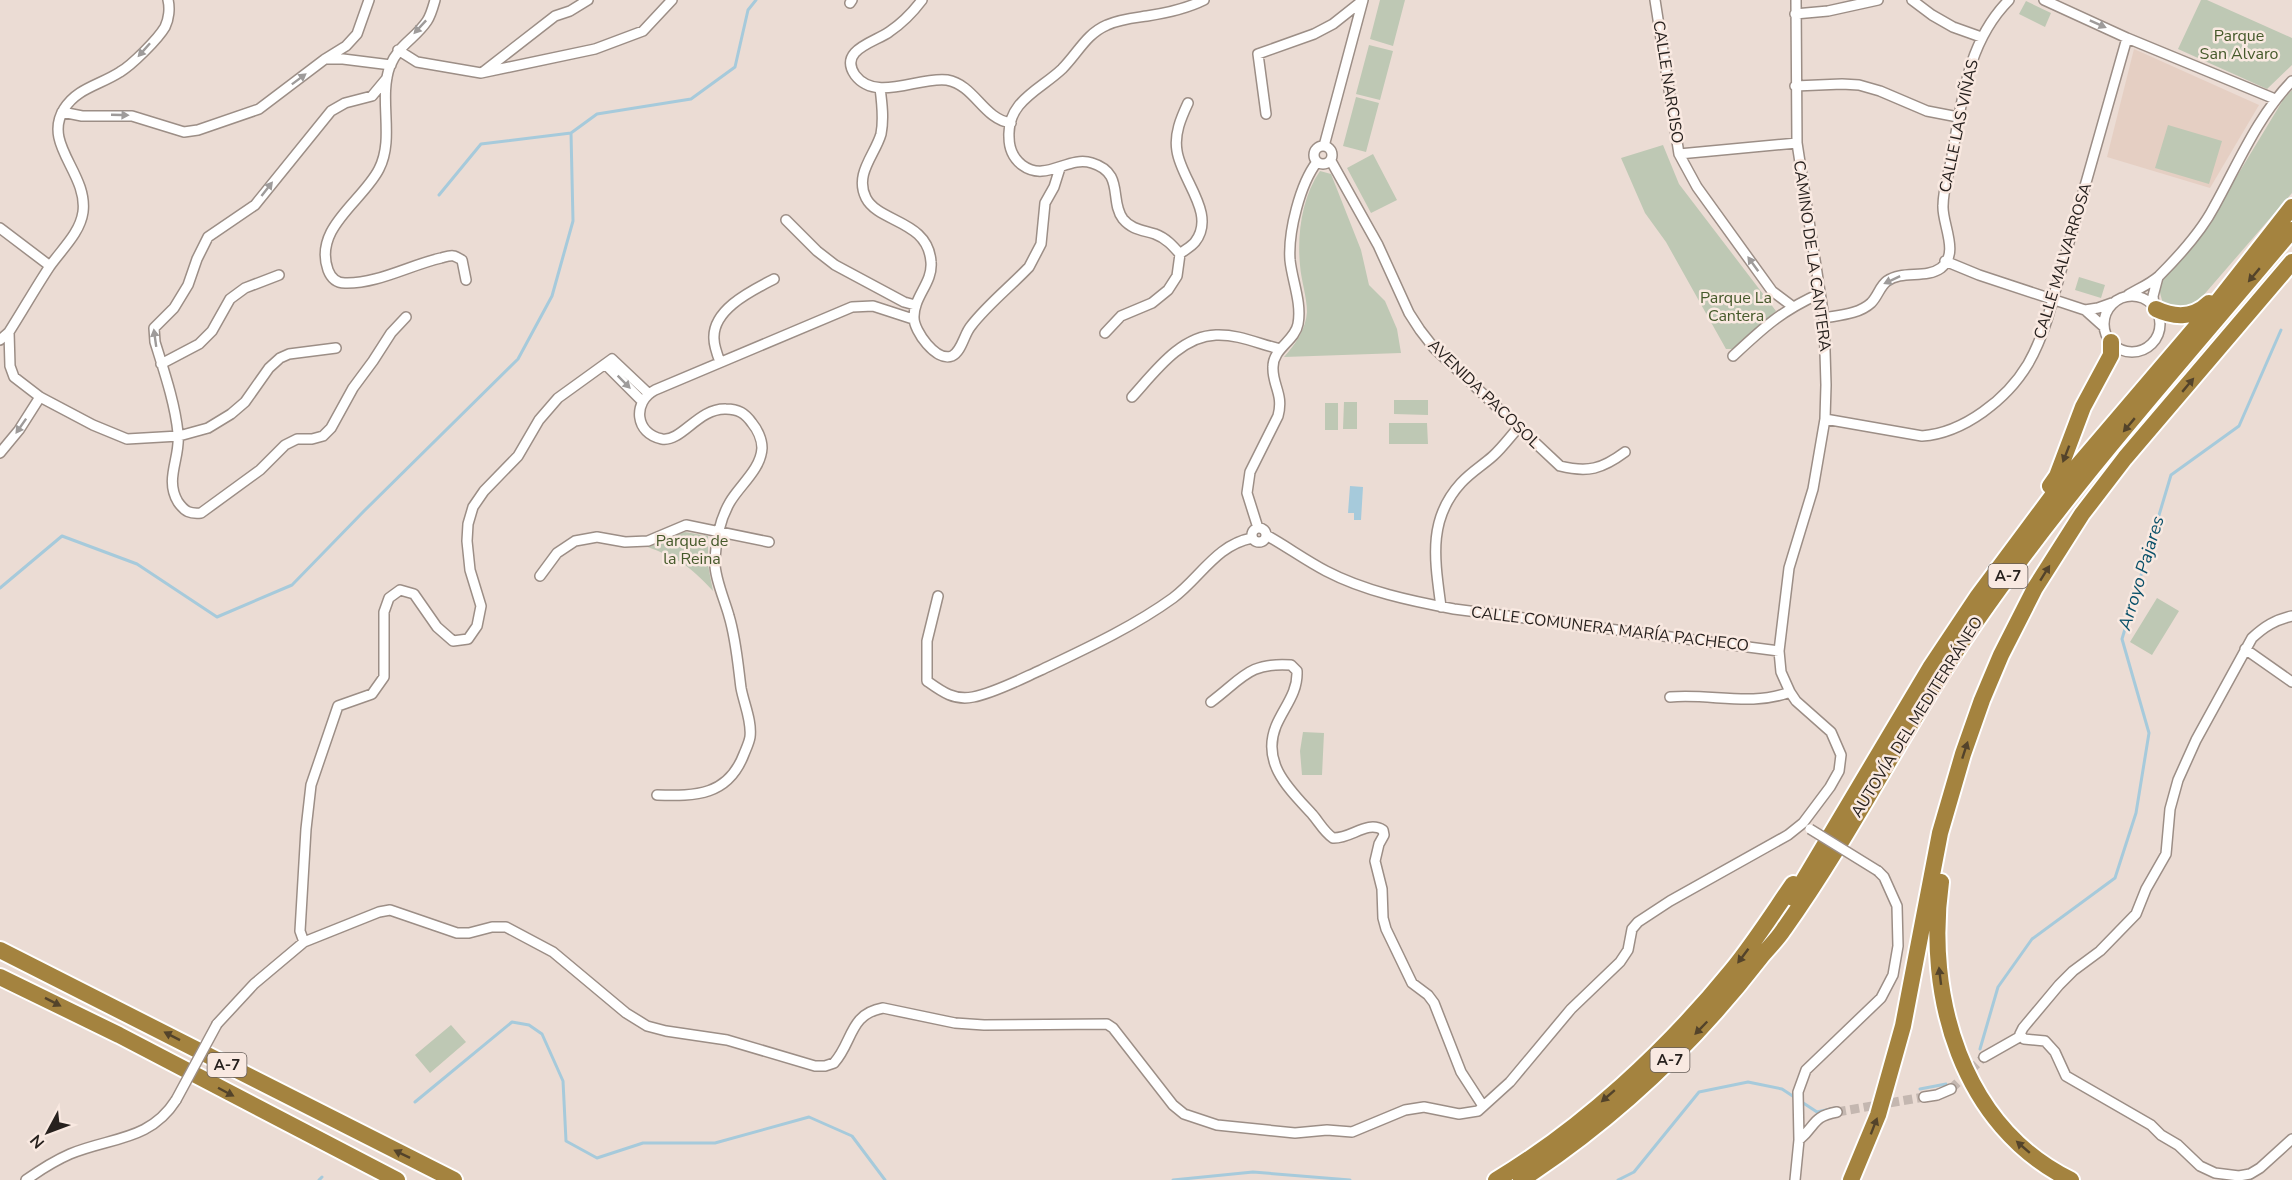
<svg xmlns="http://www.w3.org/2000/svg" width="2292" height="1180" font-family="'Nunito Sans',sans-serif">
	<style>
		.built { fill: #e5cfc3 }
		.green { fill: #bec8b4 }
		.water { fill: #a6cadb }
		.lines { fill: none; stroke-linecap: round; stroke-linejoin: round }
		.stream { stroke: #a6cadb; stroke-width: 3 }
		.minor-tunnel { stroke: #c4b7b0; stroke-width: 9; stroke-dasharray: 9 4.5; stroke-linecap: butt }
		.minor-casing { stroke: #9c8e86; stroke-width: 12 }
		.motorway-casing { stroke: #fff; stroke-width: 20 }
		.minor { stroke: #fff; stroke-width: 9 }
		.motorway { stroke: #a4833f; stroke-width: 16 }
		.minor-bridge-casing { stroke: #9c8e86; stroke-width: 12; stroke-linecap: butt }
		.minor-bridge { stroke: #fff; stroke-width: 9 }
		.oneway { fill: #9e9b9a }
		.oneway2 { fill: #53432a }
		.labels { text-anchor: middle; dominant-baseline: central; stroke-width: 5; stroke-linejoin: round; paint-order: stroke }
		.shield { fill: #f9e9e1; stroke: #665d58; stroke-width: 1.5 }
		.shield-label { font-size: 15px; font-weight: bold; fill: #27211e }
		.park-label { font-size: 16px; fill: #45592a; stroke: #f9e9e1 }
		.street-label { font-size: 16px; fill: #27211e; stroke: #f9e9e1 }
		.water-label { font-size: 18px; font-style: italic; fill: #095069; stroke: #f9e9e1 }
	</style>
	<rect width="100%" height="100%" fill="#ebdcd4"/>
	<path class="built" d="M2134 49 2259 105 2210 188 2107 157Z"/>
	<path class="green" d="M1380 0H1405L1393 46 1370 39Z
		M2201 0H2207L2292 38V65L2267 89 2178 49Z
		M2026 1 2051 13 2045 27 2019 14Z
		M1369 45 1393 51 1380 100 1356 94Z
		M2292 90V193L2195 305 2177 310 2163 304 2159 289 2163 279 2203 232 2283 100Z
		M1356 97 1379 103 1366 152 1343 146Z
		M2168 125 2222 141 2209 184 2155 168Z
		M1663 145 1679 184 1776 311 1734 349H1726L1666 242 1645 213 1621 158Z
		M1373 154 1397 200 1371 213 1347 168Z
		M1320 171 1331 174 1361 250 1369 285 1385 301 1397 329 1401 353 1284 357C1295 345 1306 329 1307 312 1307 297 1301 280 1300 265 1297 234 1302 197 1320 171Z
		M2079 277 2105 285 2101 298 2075 290Z
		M1394 400H1428V415L1394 414Z
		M1344 402H1357V429H1343Z
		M1325 403H1338V430H1325Z
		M1389 423H1427L1428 444H1389Z
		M685 532 708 536V565L713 591C689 565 678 558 645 546Z
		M2157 598 2179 611 2152 655 2130 642Z
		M1303 732 1324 733 1322 775H1302L1300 751Z
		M451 1025 466 1042 430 1073 415 1055Z"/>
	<path class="water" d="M1350 486 1363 487 1361 520H1354V513H1348Z"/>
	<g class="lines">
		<path class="stream" d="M439 195 481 144 571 133 597 114 691 99 735 67 748 10 756 0
			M0 588 62 536 137 564 217 617 292 585 364 511 518 359 552 296 573 221 571 133
			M1980 1049 1998 987 2032 939 2115 878 2136 813 2149 733 2122 639 2171 475 2239 426 2281 330
			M1920 1089 1946 1084
			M415 1102 512 1022 529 1025 542 1034 563 1081 566 1141 597 1158 643 1143H715L809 1117 852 1136 885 1180
			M319 1180 322 1177
			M1173 1180 1253 1172 1350 1180
			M1618 1180 1634 1172 1699 1092 1748 1082 1782 1089 1817 1112 1835 1108"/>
		<path class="minor-tunnel" d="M1951 1089 1984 1057
			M1837 1112 1924 1097"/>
		<defs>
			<path id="minor" d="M435 0C433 7 431 15 427 21 415 39 399 44 390 66 378 99 395 138 379 169 363 201 313 228 328 270 331 278 336 283 345 283 377 284 410 265 441 258 445 257 450 255 454 256 457 257 460 259 462 260L466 280
				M922 0C913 12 901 24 889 32 875 42 838 50 855 75 876 103 919 76 947 80 975 85 983 119 1011 123
				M1655 0 1679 154 1697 187 1772 291 1792 306
				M1912 0 1932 15 1953 27 1981 37
				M2044 0 2127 38 2275 99
				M850 3 852 0
				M1795 14 1828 11 1878 0
				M398 50 417 62 481 73 595 49 643 31 672 0
				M325 59H343L391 65
				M483 72 555 16 570 11 588 0
				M387 78 372 96 345 103 331 111 255 205 208 237 197 259 188 285 174 308 154 328 155 342C164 371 175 403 178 433 181 457 164 479 178 502 185 512 190 514 201 513L260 470 285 445 297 439H312L323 436 331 428 353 388 373 361 391 333 406 317
				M1795 86 1842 84 1859 85 1880 91 1927 111 1958 117
				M880 88C882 103 884 119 881 134 875 155 854 174 866 198 879 223 928 220 931 262 933 283 913 297 914 318 914 331 936 362 952 356 962 351 964 334 971 326 987 305 1010 287 1029 267L1041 244 1045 203 1054 187 1060 168
				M62 112 82 116H132L184 132 198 130 259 109 325 59 346 46 357 34 369 0
				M1266 114 1258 54 1314 34 1333 24 1362 1
				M1314 155a9 9 0 1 1 18 0a9 9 0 1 1-18 0Z
				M1324 146 1363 0
				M1679 154 1797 143
				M1331 161 1378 245 1409 313 1420 330 1434 348 1560 466C1588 473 1602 469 1625 452
				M786 220 817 251 835 265 904 302 915 305
				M0 228 50 266
				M1180 254C1173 246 1166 238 1155 234 1143 230 1132 230 1123 219 1109 201 1125 173 1092 163 1068 155 1046 183 1022 165 1013 158 1009 148 1009 137 1007 101 1040 90 1062 69 1078 53 1086 34 1107 25 1120 19 1133 18 1147 16 1167 13 1186 9 1204 0
				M1945 261 1979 275 2085 310 2104 327
				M2128 295C2138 289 2150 284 2159 276 2178 257 2202 230 2214 207 2238 164 2257 117 2292 81
				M2104 324a28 28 0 1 1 56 0a28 28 0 1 1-56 0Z
				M2154 306 2153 296 2158 277
				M2085 310 2098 308 2112 303
				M1824 318C1840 315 1859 314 1871 303 1878 296 1880 286 1887 281 1902 270 1926 279 1941 268 1960 253 1942 224 1943 206 1943 189 1949 173 1952 156 1962 101 1967 42 2009 0
				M9 332 10 366 14 377 40 397 93 425 127 439 179 436 208 428 231 414 245 402 269 368 280 358 289 354 336 348
				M1105 333 1121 316 1152 303 1168 290 1177 276 1180 254C1184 250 1191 247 1195 242 1217 214 1181 180 1177 151 1174 134 1181 118 1188 103
				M0 340 9 332C23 310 36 287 50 266 62 249 80 233 83 212 88 173 42 144 64 109 77 88 100 85 120 72 132 65 158 39 165 27 169 19 170 8 168 0
				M1733 356C1763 328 1781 311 1819 294
				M720 362C717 354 714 346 714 339 712 309 753 290 774 279
				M161 364 199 344 212 331 230 299 245 288 279 275
				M605 364 642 401
				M1132 397C1154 373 1180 336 1216 335 1238 334 1259 344 1280 349
				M1825 419 1922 436C1964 433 2007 399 2028 364 2036 350 2042 335 2047 320L2127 38
				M0 453 19 430 40 397
				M1252 535a7 7 0 1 1 14 0a7 7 0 1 1-14 0Z
				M1258 528 1247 493 1250 472 1278 416C1284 394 1272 385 1273 367 1273 348 1295 341 1298 324 1302 303 1292 280 1290 260 1288 232 1300 184 1317 162
				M1266 535C1286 546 1305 560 1326 571 1364 591 1411 601 1454 609L1779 651
				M540 576 557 553 575 541 597 537 625 542 648 541 686 525 769 542
				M938 596 927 641V681C941 691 954 701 973 697 994 693 1021 679 1041 670 1085 649 1133 627 1173 598 1200 578 1216 545 1252 538
				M1441 607C1435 561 1427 520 1461 483 1471 472 1483 465 1493 456 1502 448 1510 437 1518 428
				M2292 616C2275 620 2265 626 2252 638L2196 740 2178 780 2170 809 2166 854 2146 889 2136 914 2100 951 2073 971 2059 985 2023 1028 2020 1034 2024 1039 2045 1041 2055 1052 2066 1076 2151 1125 2161 1135 2178 1145 2200 1166 2215 1173 2239 1176 2250 1174 2260 1168 2292 1139
				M2245 649 2292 682
				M1670 697C1710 693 1751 707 1790 692
				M1211 702C1243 678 1249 662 1291 665L1297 671C1298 693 1284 707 1276 726 1261 763 1289 789 1312 814 1319 822 1324 832 1333 838 1351 839 1367 820 1383 830L1384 835 1379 844 1375 861 1382 889 1383 918 1386 929 1412 983 1428 995 1434 1003 1461 1072 1483 1106
				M657 795C696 796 728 796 744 754 746 749 749 743 750 737 752 721 744 704 741 688 738 665 736 639 729 616 725 601 713 574 715 559 716 540 720 519 730 502 740 485 761 469 762 448 762 439 757 429 752 423 745 413 738 409 726 409 698 408 682 442 662 439 635 434 632 402 655 390L852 307 873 306 913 319
				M304 942 300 931 306 829 311 785 338 706 372 694 384 677V612L389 598 400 590 414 594 437 627 453 641 468 639 477 626 481 606 470 570 467 541 468 524 473 507 484 491 518 456 539 420 558 398 612 359 648 393
				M217 1024 254 984 304 942 379 912 390 910 457 933H469L492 927H506L553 952 626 1013 647 1026 666 1031 727 1040 815 1066H825L834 1063C853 1042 849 1014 883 1008L955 1023 984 1025 1107 1024 1113 1028 1173 1105 1184 1114 1217 1125 1295 1133 1327 1130 1352 1132 1405 1110 1424 1107 1459 1114 1478 1111 1510 1082 1571 1009 1620 962 1628 950 1632 929 1638 922 1670 901 1788 835 1803 823 1830 787 1839 771 1841 755 1831 732 1796 701 1790 692 1781 672 1779 651 1789 568 1813 489 1825 419 1826 385 1824 318 1797 143 1796 0
				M1984 1057 2021 1036
				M1924 1097 1937 1095 1951 1089
				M1799 1140C1817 1125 1811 1117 1837 1112
				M26 1180C40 1170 54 1161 70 1154 111 1137 150 1141 176 1100
				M1795 1180 1799 1140 1798 1092 1806 1070 1881 998 1893 975 1898 946 1897 906 1884 877 1878 871"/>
			<path id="motorway" d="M2156 309C2175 318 2194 318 2209 303
				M2050 486 2057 476 2083 407 2111 355V342
				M1941 882C1925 995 1961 1126 2071 1180
				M1793 898 1930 668 1978 596 2056 491 2219 300 2292 207
				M0 950 454 1180
				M0 977 119 1035 397 1180
				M1496 1180C1583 1128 1668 1049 1732 970 1754 943 1773 913 1793 884
				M1521 1180C1613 1120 1693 1045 1760 958 1768 948 1777 940 1784 929 1854 831 1907 720 1977 620 2072 483 2185 358 2292 230
				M1851 1180 1878 1115 1903 1026 1940 833 1963 754 1982 700 2001 655 2035 588 2082 514 2125 458 2292 262"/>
		</defs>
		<use href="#minor" class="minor-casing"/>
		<use href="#motorway" class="motorway-casing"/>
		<use href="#minor" class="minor"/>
		<use href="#motorway" class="motorway"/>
		<defs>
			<path id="minor-bridge" d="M1810 829 1878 871
				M176 1100 217 1024"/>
		</defs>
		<use href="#minor-bridge" class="minor-bridge-casing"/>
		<use href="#minor-bridge" class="minor-bridge"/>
	</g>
	<defs><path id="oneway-solid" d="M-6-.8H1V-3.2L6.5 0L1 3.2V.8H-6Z" transform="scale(1.5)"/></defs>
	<g class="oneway">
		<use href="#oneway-solid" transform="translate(2098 24) rotate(24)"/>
		<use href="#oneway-solid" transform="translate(420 27) rotate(133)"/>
		<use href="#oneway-solid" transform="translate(144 50) rotate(132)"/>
		<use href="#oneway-solid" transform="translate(299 79) rotate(-37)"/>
		<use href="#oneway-solid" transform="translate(120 115) rotate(2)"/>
		<use href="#oneway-solid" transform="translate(267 189) rotate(-52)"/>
		<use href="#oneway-solid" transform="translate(1753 264) rotate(-126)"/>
		<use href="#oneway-solid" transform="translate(1892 280) rotate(155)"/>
		<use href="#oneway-solid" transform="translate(155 338) rotate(-98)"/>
		<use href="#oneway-solid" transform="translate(624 382) rotate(45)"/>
		<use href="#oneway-solid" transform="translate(21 426) rotate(125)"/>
	</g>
	<g class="oneway2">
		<use href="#oneway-solid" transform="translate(2254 275) rotate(130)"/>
		<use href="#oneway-solid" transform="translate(2188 385) rotate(-50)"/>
		<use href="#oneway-solid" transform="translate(2129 425) rotate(130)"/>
		<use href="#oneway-solid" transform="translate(2066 454) rotate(111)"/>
		<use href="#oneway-solid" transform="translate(2045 573) rotate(-58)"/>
		<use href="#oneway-solid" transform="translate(1965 750) rotate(-72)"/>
		<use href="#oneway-solid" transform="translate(1743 956) rotate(127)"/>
		<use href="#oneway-solid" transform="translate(1940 976) rotate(-97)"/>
		<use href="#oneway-solid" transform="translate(53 1002) rotate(27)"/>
		<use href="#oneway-solid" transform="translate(1701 1028) rotate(134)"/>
		<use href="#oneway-solid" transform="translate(172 1036) rotate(-153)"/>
		<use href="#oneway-solid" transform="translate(226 1092) rotate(28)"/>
		<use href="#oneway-solid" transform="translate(1608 1096) rotate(139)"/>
		<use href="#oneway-solid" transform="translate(1874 1126) rotate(-69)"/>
		<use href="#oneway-solid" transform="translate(2023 1147) rotate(-139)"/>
		<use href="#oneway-solid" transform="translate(402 1154) rotate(-154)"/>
	</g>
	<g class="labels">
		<g class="shield">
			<rect x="1988.5" y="564" width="39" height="24" rx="4.5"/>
			<rect x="1650.5" y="1048" width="39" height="24" rx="4.5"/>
			<rect x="207.5" y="1053" width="39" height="24" rx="4.5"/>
		</g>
		<g class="shield-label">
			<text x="2008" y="576">A-7</text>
			<text x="1670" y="1060">A-7</text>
			<text x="227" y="1065">A-7</text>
		</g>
		<g class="park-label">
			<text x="2239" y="36">Parque<tspan x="2239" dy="18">San Alvaro</tspan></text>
			<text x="1736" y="298">Parque La<tspan x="1736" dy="18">Cantera</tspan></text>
			<text x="692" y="541">Parque de<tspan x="692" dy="18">la Reina</tspan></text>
		</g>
		<g class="street-label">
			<text transform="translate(1668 82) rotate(81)">CALLE NARCISO</text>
			<text transform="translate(1959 126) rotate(-78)">CALLE LAS VIÑAS</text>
			<text transform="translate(1812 256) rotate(82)">CAMINO DE LA CANTERA</text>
			<text transform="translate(2063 261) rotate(-73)">CALLE MALVARROSA</text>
			<text transform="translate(1484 394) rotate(44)">AVENIDA PACOSOL</text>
			<text transform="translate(1610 629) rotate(7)">CALLE COMUNERA MARÍA PACHECO</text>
			<text transform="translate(1917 717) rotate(-58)">AUTOVÍA DEL MEDITERRÁNEO</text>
		</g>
		<g class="water-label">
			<text transform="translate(2141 573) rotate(-73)">Arroyo Pajares</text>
		</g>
	</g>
	<g transform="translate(48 1132) rotate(229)" stroke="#f9e9e1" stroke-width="4.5" paint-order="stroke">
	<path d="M0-4.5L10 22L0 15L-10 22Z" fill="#27211e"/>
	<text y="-9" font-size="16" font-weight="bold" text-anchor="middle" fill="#27211e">N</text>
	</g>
</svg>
